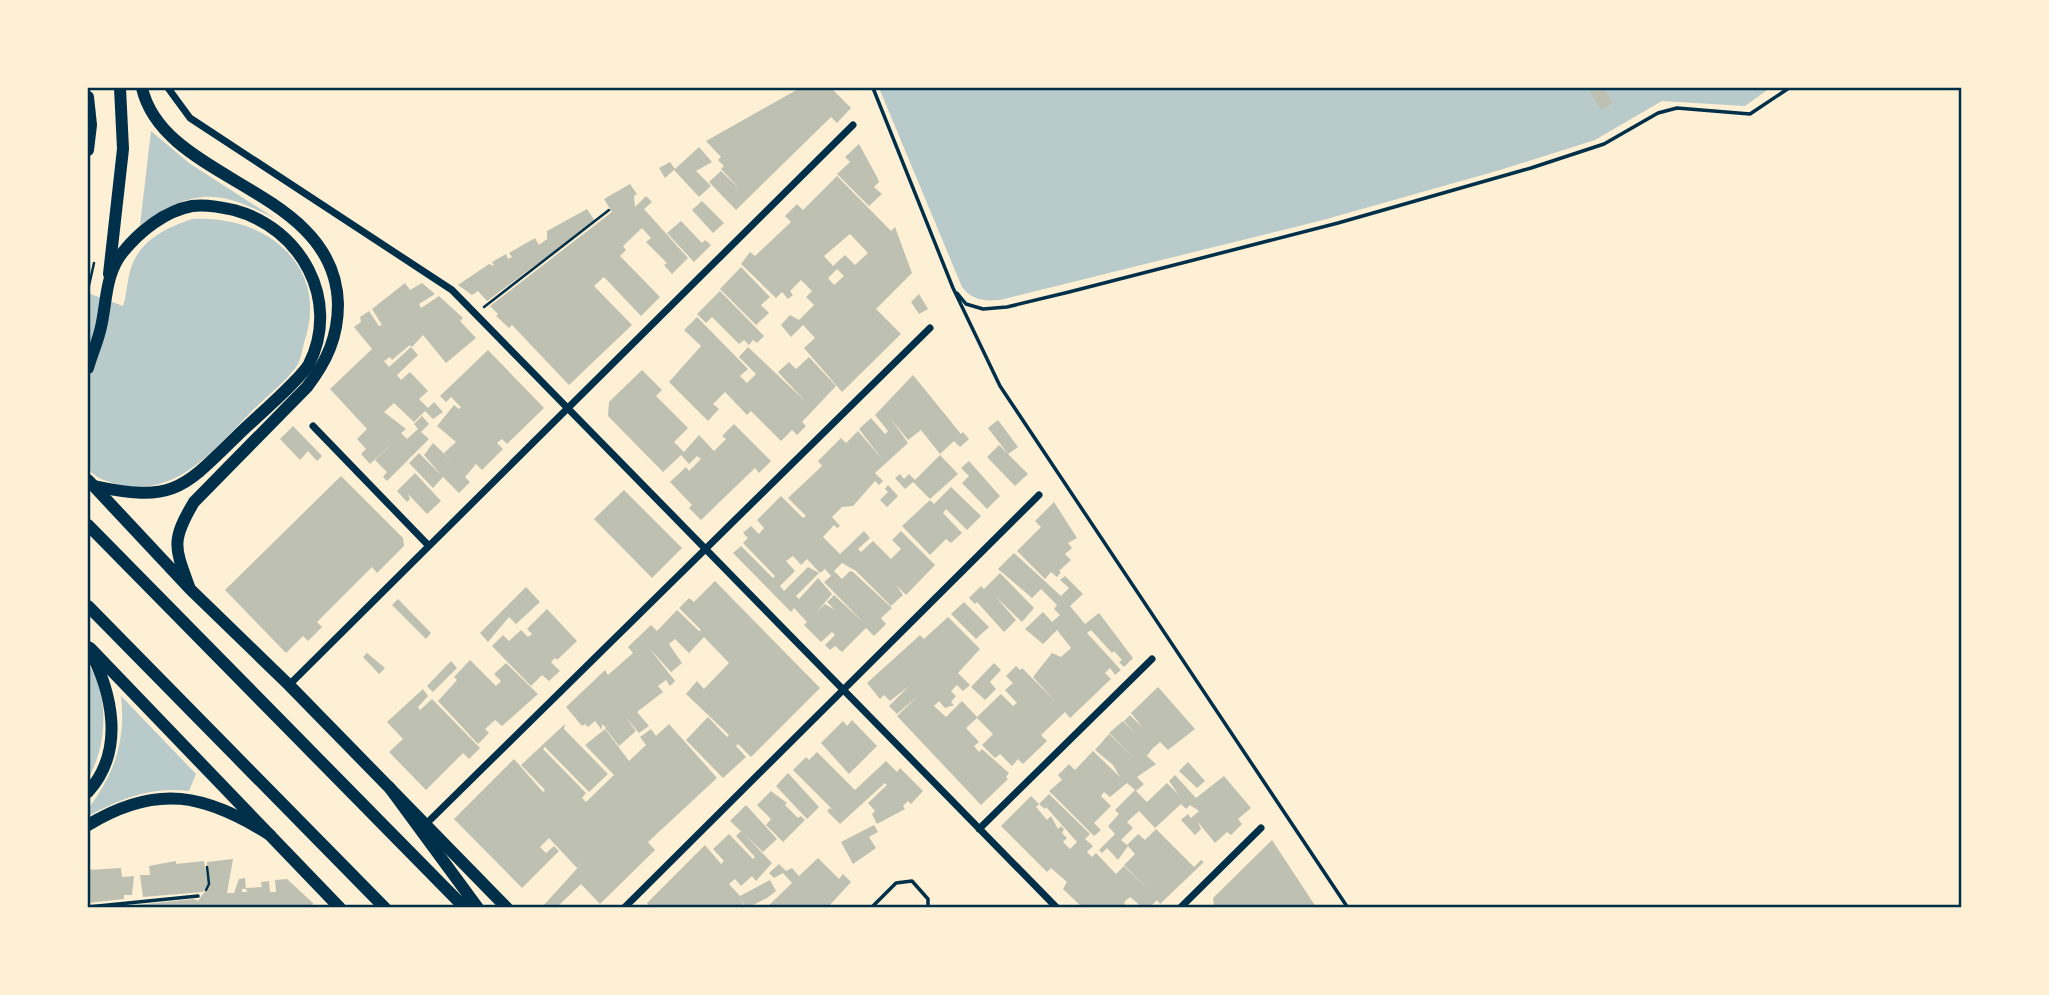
<svg xmlns="http://www.w3.org/2000/svg" width="2049" height="995" font-family="Overpass,sans-serif">
	<style>
		.green { fill: #b9caca }
		.building { fill: #bec0b2; fill-rule: evenodd }
		.lines { fill: none; stroke-linecap: round; stroke-linejoin: round }
		.path { stroke: #003049; stroke-width: 2.5 }
		.service { stroke: #003049; stroke-width: 3.5 }
		.minor { stroke: #003049; stroke-width: 7 }
		.primary { stroke: #003049; stroke-width: 12 }
		.trunk { stroke: #003049; stroke-width: 12 }
		.neatline { fill: none; stroke: #003049; stroke-width: 2.5 }
	</style>
	<rect width="100%" height="100%" fill="#fdf0d5"/>
	<path class="green" d="M879 88H1770L1745 106 1662 101 1595 140 1500 170 1323 220 1000 300C984 301 973 301 962 287Z
		M151 131 189 163 276 219C217 189 195 188 140 225Z
		M192 219C265 214 331 266 304 343 302 350 301 358 298 364 287 381 267 396 253 410 216 447 179 497 121 485 108 482 97 479 88 469V293L123 306C127 294 127 280 131 268 140 240 166 228 192 219Z
		M88 664C110 697 107 745 88 779Z
		M121 696 196 774 189 791C150 786 121 799 88 816V809C115 773 126 740 121 696Z"/>
	<path class="building" d="M800 88 818 90 831 88 851 108 837 123 831 117 736 210 709 182 721 171 740 189 721 169 724 166 718 160 721 157 706 141Z
		M1588 88H1604L1613 103 1601 110Z
		M859 144 877 177 879 182 874 187 882 194 869 206 837 174 850 162 845 157Z
		M699 147 712 162 696 171 711 186 699 197 674 170 665 178 659 168 670 162 675 169Z
		M837 176 891 231 895 227 912 273 876 309 901 334 842 392 804 348 815 338 803 325 791 337 781 325 790 315 799 320 814 305 806 297 812 291 801 280 790 291 793 295 788 299 782 292 776 298 741 264 750 252 755 256 791 222 785 216 797 204 803 210ZM850 234 868 253 855 265 845 255 833 266 824 256ZM837 269 844 276 834 285 828 278Z
		M630 184 637 194 634 196 635 207 646 196 652 202 644 209 688 258 672 274 664 265 667 263 646 242 651 238 642 228 623 246 626 250 620 256 660 297 641 316 604 277 594 286 632 325 569 385 512 325 509 328 496 316 498 314 490 306 612 212 604 199Z
		M702 201 724 223 713 233 692 210Z
		M587 209 595 221 487 301 478 291 472 295 458 285 489 264 494 266 492 262 506 254 508 259 512 257 509 253 535 238 539 245 547 239V231Z
		M681 221 702 243 705 240 711 245 694 262 667 233Z
		M741 267 770 297 761 305 769 313 756 325 720 289Z
		M405 283 410 290 422 283 428 288 435 294 419 304 421 308 439 296 463 318 460 321 476 338 446 363 423 335 412 347 410 345 392 360 390 357 384 361 389 367 411 347 418 355 397 375 401 380 410 372 428 391 419 399 428 408 434 402 443 412 433 419 425 411 414 422 394 403 384 412 406 429 401 433 407 439 418 429 414 424 422 416 429 424 421 432 429 439 387 481 383 477 387 472 375 460 397 439 370 464 361 454 366 449 357 439 367 429 330 389 372 349 354 327 361 322 360 317 369 311 379 326 382 325 372 309Z
		M720 291 764 336 757 343 753 340 749 345 744 340 739 344 712 317 706 323 697 314Z
		M919 294 928 309 919 314 911 302Z
		M697 317 748 369 740 376 747 383 756 374 739 357 748 347 805 401 778 372 789 362 796 369 809 357 836 386 802 422 806 426 797 435 792 430 781 441 751 411 747 415 725 392 713 404 719 409 708 421 669 382 701 346 684 330Z
		M488 350 544 408 507 444 502 439 497 443 503 449 482 470 476 464 465 477 470 482 459 493 443 477 433 488 409 463 419 453 441 475 424 455 433 443 454 463 444 453 456 442 437 426 454 405 459 409 461 407 451 397 446 402 440 396Z
		M642 370 662 390 656 396 688 428 674 442 684 452 699 435 714 451 726 439 722 436 734 424 771 461 759 473 755 468 701 520 689 508 692 505 670 482 686 467 689 471 701 459 697 456 689 464 681 455 663 472 608 416 609 402Z
		M913 375 961 434 963 432 969 439 960 447 954 441 940 454 921 430 908 440 891 419 908 443 875 473 883 481 879 485 875 481 853 506 842 507 832 517 840 526 837 528 834 525 823 537 840 554 864 531 870 538 858 549 861 552 873 541 891 559 901 549 892 540 901 531 935 565 906 595 896 585 903 595 891 606 856 571 842 563 834 571 842 579 850 571 853 572 892 608 881 618 886 624 874 636 866 628 842 652 835 646 830 650 825 645 835 635 832 632 821 642 804 625 807 622 794 608 791 612 733 553 741 546 773 578 775 576 743 543 748 538 743 533 751 526 759 534 764 528 757 520 781 496 803 518 806 516 788 498 822 466 818 461 841 438 846 443 858 431 882 459 859 429 871 418 885 434 888 431 875 415ZM793 556 801 565 807 559 820 573 825 569 831 576 824 582 864 623 834 595 827 602 835 610 825 604 816 613 832 594 818 578 799 599 796 596 819 573 808 567 784 591 780 586 795 571 786 561Z
		M998 420 1018 447 1008 454 988 428Z
		M293 426 322 456 317 461 308 451 300 460 280 439Z
		M999 445 1028 474 1015 486 987 457Z
		M940 455 958 474 930 499 913 482 905 489 895 478 900 474 904 479 909 474 915 480Z
		M969 461 1000 496 987 509 962 483 969 476 961 468Z
		M415 473 441 501 427 514 408 494 410 499 407 502 397 491Z
		M341 476 403 538 404 546 377 573 372 567 317 622 322 627 308 641 303 636 286 653 225 590Z
		M888 485 898 496 887 507 880 500 888 492 885 489Z
		M951 487 981 516 967 530 946 509 943 513 962 533 951 543 946 539 930 555 902 526 930 500 934 504Z
		M624 490 682 548 652 578 594 519Z
		M1054 502 1077 538 1068 543 1072 548 1065 554 1071 560 1059 571 1061 572 1057 577 1051 572 1045 579 1017 551 1041 527 1035 521Z
		M1014 553 1061 596 1069 588 1060 580 1065 576 1083 594 1070 606 1085 624 1099 613 1133 658 1124 667 1119 662 1122 660 1114 651 1112 653 1091 630 1087 633 1121 670 1115 675 1110 668 1105 673 1111 679 1070 718 1065 712 1041 735 1047 741 1023 764 1018 759 1012 766 1000 754 995 758 982 745 993 734 977 718 966 728 979 742 974 746 979 752 982 749 1009 773 1006 777 1008 779 981 805 897 716 920 694 897 714 889 706 909 686 890 701 884 695 880 699 867 683 920 635 924 639 948 617 980 649 958 673 970 685 963 691 957 685 951 691 956 696 951 702 954 705 945 708 939 701 934 706 946 717 962 701 977 717 1001 694 1013 706 1017 703 1005 690 1013 683 1006 676 1016 666 1020 670 1022 668 1054 700 1033 677 1052 653 1061 657 1071 648 1057 630 1043 644 1025 629 1043 612 1052 622 1060 615 1054 609 1057 605 1041 589 1032 598 998 569Z
		M1000 573 1034 608 1022 622 996 597 1016 620 1004 632 977 602 975 604 969 598 981 586 984 589Z
		M715 581 820 688 751 757 738 744 736 746 746 757 723 778 686 740 708 717 727 737 729 735 686 694 697 681 704 689 729 663 704 637 689 653 675 639 669 644 682 663 671 672 649 648 675 681 670 686 666 680 658 686 663 692 637 712 649 726 639 733 625 716 636 731 619 746 605 728 608 724 605 727 602 724V730L595 721 588 727 585 724 582 726 566 707 605 670 608 675 633 653 628 647 651 625 657 631 677 610 699 631 701 630 679 608 689 598 694 602Z
		M526 587 540 602 516 624 509 617 488 642 480 633Z
		M398 599 431 633 426 639 392 605Z
		M964 602 989 627 976 639 951 614Z
		M547 609 577 641 557 660 555 658 551 662 560 671 549 681 542 675 531 686 492 646 503 635 509 641 521 630 528 637 532 634 527 629Z
		M367 653 385 668 379 674 363 657Z
		M470 660 496 686 501 681 494 674 506 663 538 694 502 726 495 720 485 729 489 733 478 744 438 701 457 680 454 677Z
		M451 661 457 668 433 692 427 686Z
		M994 663 1001 670 990 682 996 689 985 700 971 687Z
		M1158 687 1195 729 1168 750 1160 742 1152 749 1147 756 1156 764 1137 777 1144 784 1136 791 1127 783 1110 797 1104 792 1101 796 1111 806 1094 823 1101 830 1094 836 1049 791 1062 780 1058 775 1069 764 1075 770 1093 751 1120 777 1113 765 1095 750 1109 734 1134 758 1109 733 1123 721 1136 734 1124 721 1130 715 1143 728 1131 713Z
		M423 689 428 696 418 707 420 710 432 699 480 748 469 759 463 753 426 790 389 752 403 739 387 722Z
		M852 720 877 746 849 774 821 743 843 721 847 726Z
		M565 724 564 729 608 774 589 792 545 747 543 749 586 793 582 798 586 802 614 775 585 745 605 729 629 761 646 745 640 737 651 729 656 736 669 724 717 778 648 842 655 850 600 904 581 884 557 907H542L584 861 577 868 549 838 540 847 546 853 554 846 559 851 522 888 454 819 514 759 543 792 545 790 521 765Z
		M817 752 855 790 886 761 897 772 900 768 923 791 911 804 908 801 903 806 905 809 877 824 872 814 875 811 868 803 887 785 885 783 840 824 827 811 830 808 834 811 793 770 806 757 809 760Z
		M1188 762 1205 781 1197 788 1179 771Z
		M788 773 819 807 807 819 776 786Z
		M1175 775 1196 798 1224 776 1251 808 1238 819 1242 824 1231 835 1227 832 1215 843 1198 822 1201 829 1195 835 1181 820 1188 814 1191 818 1199 811 1190 805 1186 809 1181 804 1155 828 1139 811 1127 822 1133 828 1121 840 1127 845 1138 834 1145 840 1156 829 1194 867 1201 860 1204 862 1160 904 1157 900 1150 907H1142L1130 897 1124 902 1126 907H1082L1063 889 1067 882 1051 868 1047 872 1001 826 1031 796 1039 804 1049 794 1090 834 1085 839 1093 846 1087 852 1092 857 1096 853 1116 874 1124 866 1149 891 1124 865 1135 854 1128 846 1118 860 1107 848 1102 853 1099 850 1115 834 1108 826 1119 814 1115 810 1135 790 1147 802 1167 783 1179 795 1169 781ZM1039 804 1045 809 1046 807 1077 842 1070 849 1063 842 1067 838 1062 833 1064 829 1061 826 1058 829 1051 816 1047 820 1036 807Z
		M771 791 787 803 785 805 798 818 801 816 805 820 783 842 766 825 771 819 757 805Z
		M746 805 777 839 763 852 730 821Z
		M874 825 878 832 869 837 876 848 853 864 841 842Z
		M741 831 772 863 756 881 752 876 741 886 735 879 729 884 740 896 770 880 776 891 767 898 749 907 744 905 740 896 744 907H651L647 903 705 845 721 864 724 861 713 849 729 834 753 859 755 857 736 836Z
		M1272 840 1316 907H1214L1213 898Z
		M818 858 839 879 843 874 851 882 828 907H767L792 883 783 873 774 878 769 873 779 864 786 871 792 868 799 876Z
		M233 859 227 893H234L239 879 245 878 246 889H242V892H247L246 888 262 887 261 882 269 881 270 892H276L275 880 287 879 314 904 307 907H117L194 899 198 901 209 885 207 862Z
		M176 861V864L204 861 208 884 203 892 143 897 140 875H150L149 866Z
		M121 868 122 877 134 876 132 895H124V899L88 903V870Z"/>
	<g class="lines">
		<path class="path" d="M88 290 94 263
			M484 307 609 210
			M206 890 209 884 207 867"/>
		<path class="service" d="M873 88 953 288 1000 386 1348 908
			M957 293 966 304 983 309 1007 307 1069 292 1338 223 1531 168 1604 144 1658 113 1677 108 1750 114 1789 88
			M88 907 198 896
			M871 908 896 883 912 881 928 899V908"/>
		<path class="minor" d="M168 88 190 118 452 290 1057 908
			M313 426 429 546
			M289 685 853 125
			M427 823 930 328
			M979 829 1152 659
			M624 908 1039 495
			M1180 908 1261 828"/>
		<path class="primary" d="M142 88C164 183 335 187 338 304 338 337 327 361 307 387L194 502C170 542 175 548 190 589
			M88 97 91 125 88 150
			M109 274 123 149 120 88
			M88 480 190 589 289 685 507 908
			M90 648 340 908"/>
		<path class="trunk" d="M88 368C92 354 98 341 101 327 107 301 105 274 123 252 140 231 165 211 192 206 206 204 221 207 234 210 301 228 341 300 309 364 301 379 253 420 238 435 183 489 173 503 94 486
			M88 525 465 908
			M88 606 385 908
			M88 647C112 691 126 750 88 792
			M389 787 478 908
			M88 825C157 783 205 794 270 835"/>
	</g>
	<rect width="2049" height="995" fill="none" stroke="#fdf0d5" stroke-width="178"/>
	<rect x="89" y="89" width="1871" height="817" class="neatline"/>
</svg>
